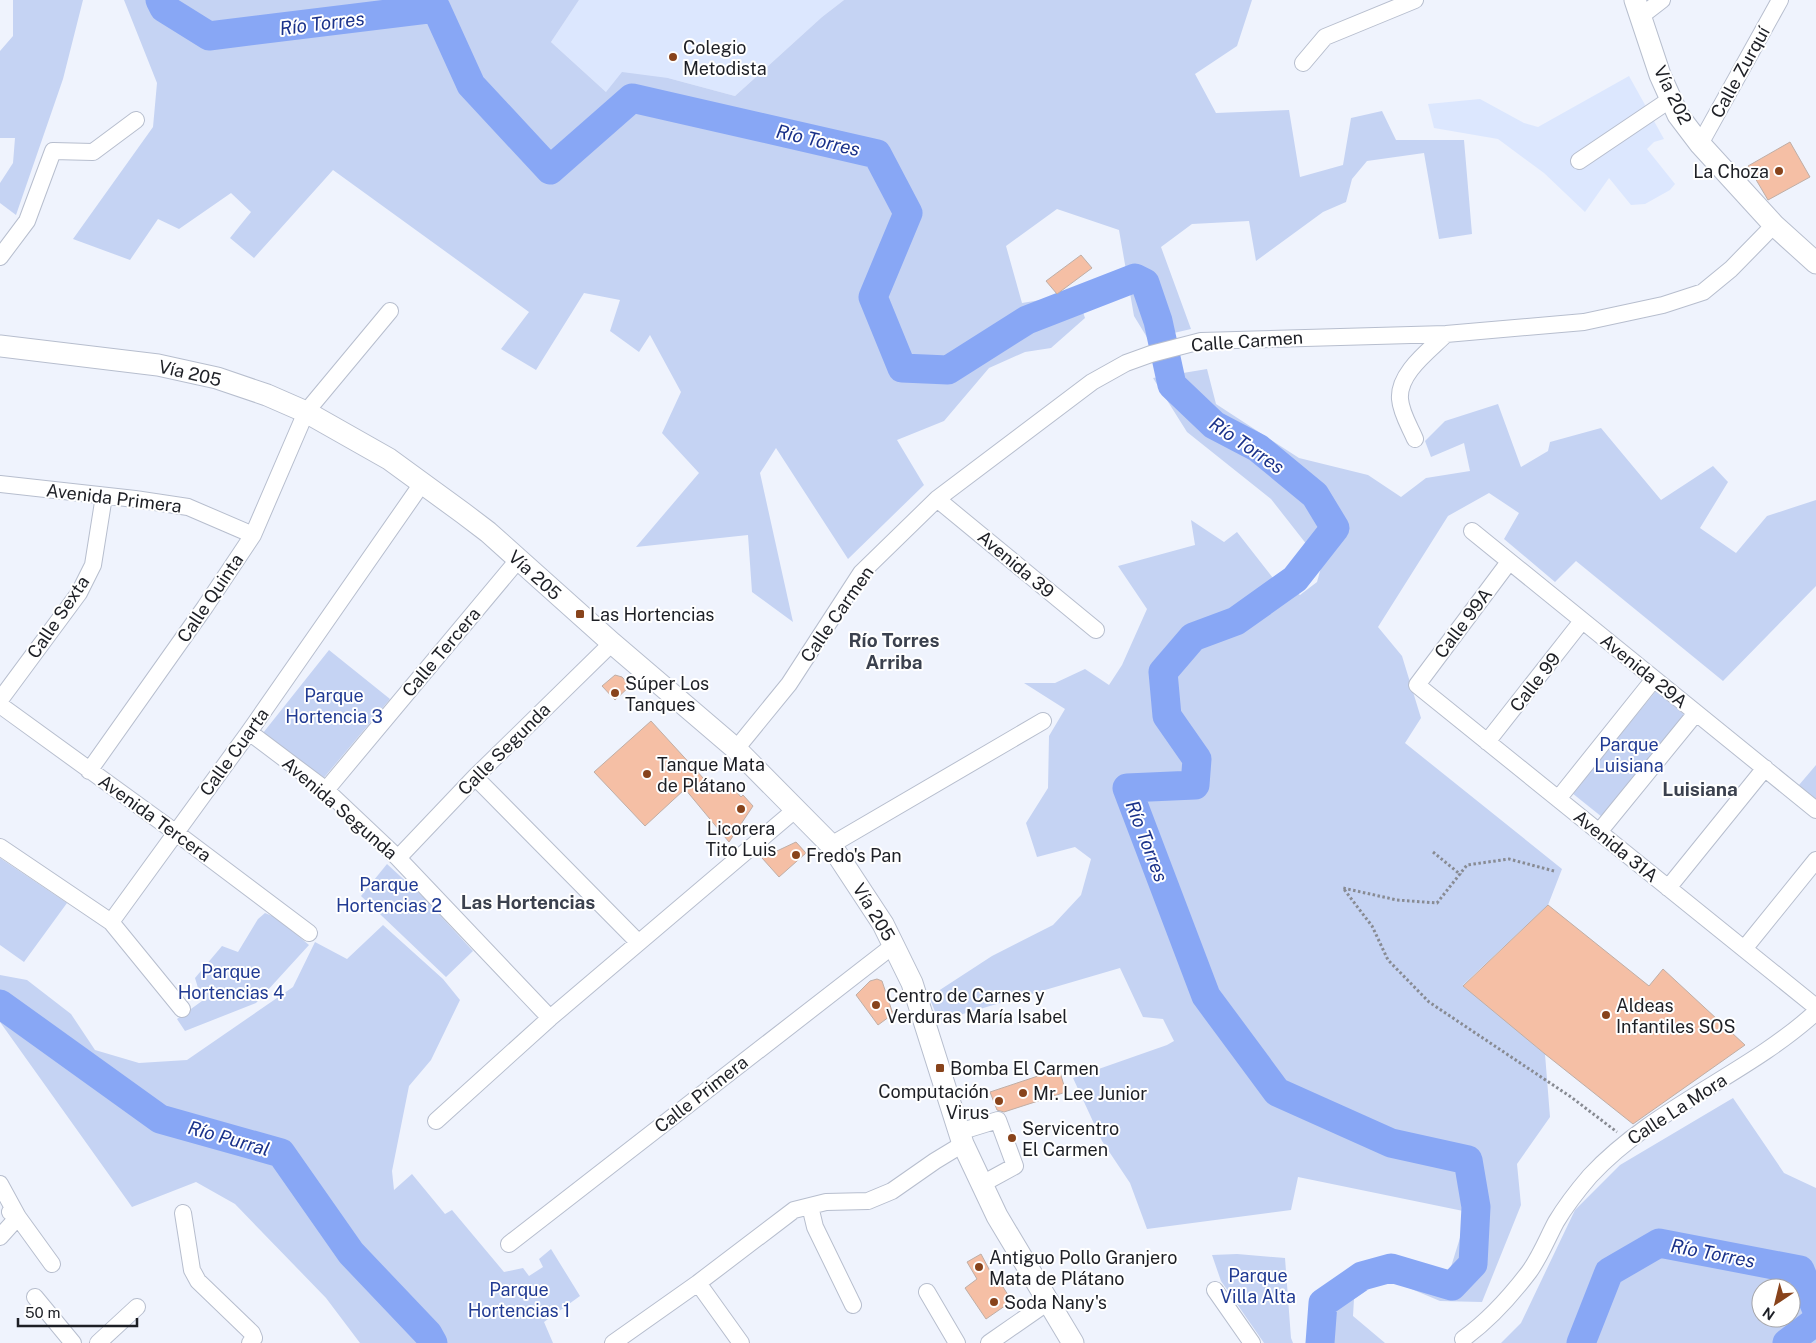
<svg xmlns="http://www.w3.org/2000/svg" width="1816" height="1343" font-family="'Public Sans',sans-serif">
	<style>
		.built { fill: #dce7fe }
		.green { fill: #c5d3f3; fill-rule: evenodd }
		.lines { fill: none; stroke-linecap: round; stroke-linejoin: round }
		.river { stroke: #88a7f5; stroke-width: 29 }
		.building { fill: #f5bfa5; stroke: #bfaea6 }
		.minor-casing { stroke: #b7bece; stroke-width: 18 }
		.major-casing { stroke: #b7bece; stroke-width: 23 }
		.path { stroke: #888b93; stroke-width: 3; stroke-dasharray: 2.5 2.5; stroke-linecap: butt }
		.minor { stroke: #fff; stroke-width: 16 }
		.major { stroke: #fff; stroke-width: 21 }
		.poi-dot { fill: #88431b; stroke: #fff; stroke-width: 2 }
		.labels { text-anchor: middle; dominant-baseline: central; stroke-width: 4; stroke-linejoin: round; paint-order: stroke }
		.poi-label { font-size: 18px; fill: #1d1f25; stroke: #fff; text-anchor: start }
		.street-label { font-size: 18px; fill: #1d1f25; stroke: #fff }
		.park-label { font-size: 18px; fill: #213b93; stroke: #fff }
		.water-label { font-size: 19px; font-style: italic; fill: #1a328a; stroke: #fff }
		.neighbourhood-label { font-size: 19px; font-weight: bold; fill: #3b414e; stroke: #fff }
	</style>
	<rect width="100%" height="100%" fill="#eff3fd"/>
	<path class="built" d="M579 0H844L822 17 735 96 668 78 606 92 551 42Z
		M1629 76 1664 139 1654 142 1647 149 1675 184 1670 190 1645 204 1631 205 1609 178 1585 212 1544 173 1498 139 1434 128 1428 104 1480 99 1524 123 1538 127Z"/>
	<path class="green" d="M13 0H83L63 79 16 215 0 203V183L13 163 15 138H0V51L13 36Z
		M124 0H579L551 42 606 92 622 72 668 78 735 96 822 17 844 0H1252L1237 46 1195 74 1216 113 1289 110 1300 177 1343 165 1351 118 1382 111 1396 140H1464L1472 234 1439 239 1424 153 1367 161 1352 179 1346 202 1323 212 1256 261 1249 221 1192 224 1161 247 1191 329 1148 339 1134 316 1119 230 1057 209 1006 246 1022 303 1077 294 1085 318 1051 348 1025 352 989 368 944 421 897 440 924 485 848 559 776 448 760 473 793 622 752 592 748 535 636 547 699 473 662 433 681 392 650 335 639 352 610 331 620 300 584 293 536 370 501 349 529 312 333 170 254 258 230 238 251 212 231 193 179 229 158 219 130 260 73 239 153 127 157 83Z
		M1207 369 1216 404 1299 458 1368 475 1401 497 1426 478 1470 471 1464 443 1431 457 1425 441 1445 421 1498 404 1521 467 1548 451 1550 442 1601 428 1661 500 1713 466 1728 482 1700 528 1736 553 1767 516 1816 500V586L1723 681 1576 561 1555 582 1504 539 1519 513 1489 493 1448 516 1378 627 1402 656 1421 718 1405 743 1562 869 1548 905 1463 985 1545 1054 1550 1117 1517 1164 1521 1205 1482 1302 1440 1301 1385 1278 1354 1299 1353 1316 1385 1343H1311L1317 1303 1358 1268 1394 1261 1440 1277 1450 1270 1468 1212 1298 1177 1291 1210 1147 1229 1130 1183 1102 1141 1073 1078 1167 1045 1174 1041 1163 1019 1143 1017 1120 968 939 1021 929 997 992 956 1053 925 1081 895 1091 859 1075 847 1037 857 1026 823 1048 788 1049 736 1065 709 1024 683H1055L1085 669 1109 685 1122 665 1147 609 1118 566 1195 545 1191 520 1224 542 1237 532 1273 578 1300 595 1317 582 1322 564 1271 499 1187 432 1153 378Z
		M329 650 390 699 322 780 263 733Z
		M1656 691 1686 716 1602 817 1572 793Z
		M1816 765V800L1799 785Z
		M0 858 67 903 24 962 0 945Z
		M387 864 424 898 473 951 446 977 361 896Z
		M265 913 277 918 309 945 256 1003 185 1031 177 1019 202 1001 195 978 222 946 238 952 258 919Z
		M383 925 443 979 460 1000 431 1060 409 1086 392 1171 394 1190 412 1174 445 1214 452 1210 504 1272 523 1268 529 1276 543 1267 539 1259 551 1249 580 1296 544 1322 553 1343H360L326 1298 235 1204 196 1182 132 1207 0 1022V975L27 980 71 1014 95 1050 139 1063 187 1060 293 987 315 942 347 959Z
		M1733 1098 1784 1173 1816 1188V1343H1501L1521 1323 1575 1210 1620 1165ZM1761 1288H1791V1318H1761Z
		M1237 1254 1285 1258 1291 1338 1293 1343H1264L1221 1281 1212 1255Z"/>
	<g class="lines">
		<path class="river" d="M160 0 164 8 209 36 436 8 471 85 550 170 632 98 877 154 908 213 873 297 902 368 948 370 1027 320 1135 278 1145 283 1158 321 1172 385 1214 425 1258 448 1315 495 1335 528 1295 579 1236 621 1193 637 1163 672 1167 716 1197 759 1195 785 1127 788 1206 996 1277 1092 1391 1143 1468 1160 1476 1207 1473 1264 1452 1286 1391 1268 1362 1276 1323 1303 1320 1343
			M0 1004 160 1119 281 1153 351 1253 428 1334 433 1343
			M1581 1343 1609 1272 1659 1243 1800 1270 1816 1308
			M1787 1343 1816 1321"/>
	</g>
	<path class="building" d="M1790 142 1810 177 1768 200 1748 166Z
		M1081 255 1092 268 1057 294 1046 281Z
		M615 675 622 677 630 686 615 700 602 686Z
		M651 721 715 791 727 781 741 797 743 795 753 806 729 842 685 789 645 826 594 772Z
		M796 842 806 853 779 877 762 858Z
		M1548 905 1649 986 1663 969 1745 1045 1633 1124 1545 1054 1463 986Z
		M877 979 882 981 893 1014 878 1025 856 995 870 981Z
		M1059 1069 1066 1092 1004 1112 997 1110 990 1092Z
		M981 1254 990 1271 992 1270 1012 1301 986 1319 965 1288 977 1279 967 1262Z"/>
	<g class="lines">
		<defs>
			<path id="minor" d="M1640 17 1662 0
				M1303 63 1325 37 1415 0
				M1700 144 1780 0
				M1579 161 1671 99
				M0 257 27 221 53 151 93 152 136 120
				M1415 439C1410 427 1401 413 1400 399 1398 373 1429 351 1446 334
				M0 484 135 499 188 507 253 535
				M937 499 1096 630
				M1472 531 1816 810
				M1509 562 1417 685 1816 1007
				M0 700 79 593 93 565 104 496
				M0 705 175 832 309 933
				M249 732 326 790 398 858 550 1018
				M1487 742 1582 621
				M736 749 789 684 861 573 937 499 1092 382 1126 363 1151 354 1201 341 1446 334 1584 322 1663 305 1703 292 1731 269 1774 225
				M89 771 205 607 253 535 306 412 390 311
				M475 777 638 942
				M326 790 518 560
				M1558 799 1654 679
				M1599 832 1696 713
				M831 845 1043 721
				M0 847 111 922 182 1009
				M398 858 475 777 612 643
				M1668 888 1765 768
				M111 922 249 732 423 482
				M1744 949 1816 860
				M436 1121 550 1018 795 810
				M959 1132 998 1120 1015 1166 982 1184
				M0 1184 18 1217 52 1264
				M810 1206 815 1227 853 1305
				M183 1213 192 1270 198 1281 252 1333 254 1338 250 1343
				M0 1237 18 1217 10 1212
				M509 1244 894 945
				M698 1283 741 1343
				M1215 1290 1252 1343
				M927 1292 957 1343
				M35 1297 73 1343
				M1463 1339C1488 1321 1510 1297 1529 1272 1540 1257 1547 1239 1556 1222 1565 1207 1578 1190 1590 1176 1654 1107 1747 1075 1816 1012
				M98 1343 137 1307
				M613 1343 698 1283 794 1210 826 1202 868 1201 892 1191 935 1161 963 1144
				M989 1343 1048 1302"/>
			<path id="major" d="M1635 0 1660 75 1678 115 1700 144 1774 225 1816 263
				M0 346 158 365 217 378 267 395 306 412 389 459 463 513 488 532 612 643 736 749 831 845 883 924 912 983 963 1144 997 1216 1073 1343"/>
		</defs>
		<use href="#minor" class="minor-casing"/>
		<use href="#major" class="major-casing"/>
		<path class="path" d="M1433 852 1461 875
			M1554 871 1509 859 1467 865 1437 903 1397 900 1343 888 1372 926 1388 960 1429 1002 1571 1097 1617 1132"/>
		<use href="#minor" class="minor"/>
		<use href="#major" class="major"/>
	</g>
	<g class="poi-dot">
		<circle cx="673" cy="57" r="5"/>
		<circle cx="1779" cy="171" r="5"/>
		<rect x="575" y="609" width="10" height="10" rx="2.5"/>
		<circle cx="615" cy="693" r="5"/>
		<circle cx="647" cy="774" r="5"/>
		<circle cx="741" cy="809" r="5"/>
		<circle cx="796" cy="855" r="5"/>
		<circle cx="876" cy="1005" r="5"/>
		<circle cx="1606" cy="1015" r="5"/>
		<rect x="935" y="1063" width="10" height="10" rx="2.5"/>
		<circle cx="1023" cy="1093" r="5"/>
		<circle cx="999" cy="1101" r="5"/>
		<circle cx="1012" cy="1138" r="5"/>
		<circle cx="979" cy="1267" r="5"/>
		<circle cx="994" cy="1302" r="5"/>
	</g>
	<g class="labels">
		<g class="poi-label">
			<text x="683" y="47">Colegio<tspan x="683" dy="21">Metodista</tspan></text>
			<text x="1769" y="171" text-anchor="end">La Choza</text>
			<text x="590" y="614">Las Hortencias</text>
			<text x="625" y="683">Súper Los<tspan x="625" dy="21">Tanques</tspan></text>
			<text x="657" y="764">Tanque Mata<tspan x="657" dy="21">de Plátano</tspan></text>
			<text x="741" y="828" text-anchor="middle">Licorera<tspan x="741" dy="21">Tito Luis</tspan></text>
			<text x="806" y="855">Fredo's Pan</text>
			<text x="886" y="995">Centro de Carnes y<tspan x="886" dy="21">Verduras María Isabel</tspan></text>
			<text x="1616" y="1005">Aldeas<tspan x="1616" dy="21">Infantiles SOS</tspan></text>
			<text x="950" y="1068">Bomba El Carmen</text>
			<text x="989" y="1091" text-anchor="end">Computación<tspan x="989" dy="21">Virus</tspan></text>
			<text x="1033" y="1093">Mr. Lee Junior</text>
			<text x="1022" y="1128">Servicentro<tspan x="1022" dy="21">El Carmen</tspan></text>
			<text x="989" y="1257">Antiguo Pollo Granjero<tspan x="989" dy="21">Mata de Plátano</tspan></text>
			<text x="1004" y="1302">Soda Nany's</text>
		</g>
		<g class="street-label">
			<text transform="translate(1740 72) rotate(-61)">Calle Zurquí</text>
			<text transform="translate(1673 95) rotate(64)">Vía 202</text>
			<text transform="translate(1247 341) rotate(-4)">Calle Carmen</text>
			<text transform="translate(190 373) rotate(13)">Vía 205</text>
			<text transform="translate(114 498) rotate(7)">Avenida Primera</text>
			<text transform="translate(1016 564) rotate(40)">Avenida 39</text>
			<text transform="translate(535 575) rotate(42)">Vía 205</text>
			<text transform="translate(210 598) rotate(-56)">Calle Quinta</text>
			<text transform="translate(837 614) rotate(-55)">Calle Carmen</text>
			<text transform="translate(58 617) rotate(-56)">Calle Sexta</text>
			<text transform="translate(1463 623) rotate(-53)">Calle 99A</text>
			<text transform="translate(441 652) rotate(-50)">Calle Tercera</text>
			<text transform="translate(1644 671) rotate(39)">Avenida 29A</text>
			<text transform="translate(1535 682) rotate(-52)">Calle 99</text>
			<text transform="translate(504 749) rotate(-45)">Calle Segunda</text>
			<text transform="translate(234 752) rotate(-54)">Calle Cuarta</text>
			<text transform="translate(340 808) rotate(41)">Avenida Segunda</text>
			<text transform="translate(155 818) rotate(36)">Avenida Tercera</text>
			<text transform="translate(1616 846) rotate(39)">Avenida 31A</text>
			<text transform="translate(874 912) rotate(59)">Vía 205</text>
			<text transform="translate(701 1094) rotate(-38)">Calle Primera</text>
			<text transform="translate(1677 1109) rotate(-33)">Calle La Mora</text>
		</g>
		<g class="park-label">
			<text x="334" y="695">Parque<tspan x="334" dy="21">Hortencia 3</tspan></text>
			<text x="1629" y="744">Parque<tspan x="1629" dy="21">Luisiana</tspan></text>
			<text x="389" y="884">Parque<tspan x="389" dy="21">Hortencias 2</tspan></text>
			<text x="231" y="971">Parque<tspan x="231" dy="21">Hortencias 4</tspan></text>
			<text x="1258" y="1275">Parque<tspan x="1258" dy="21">Villa Alta</tspan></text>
			<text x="519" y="1289">Parque<tspan x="519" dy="21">Hortencias 1</tspan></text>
		</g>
		<g class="water-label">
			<text transform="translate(322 23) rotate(-7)">Río Torres</text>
			<text transform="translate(818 140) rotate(13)">Río Torres</text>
			<text transform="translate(1247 445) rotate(34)">Río Torres</text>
			<text transform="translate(1147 841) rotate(69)">Río Torres</text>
			<text transform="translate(229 1138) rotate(16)">Río Purral</text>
			<text transform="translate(1713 1253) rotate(11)">Río Torres</text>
		</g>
		<g class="neighbourhood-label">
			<text x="894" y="640">Río Torres<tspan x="894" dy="22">Arriba</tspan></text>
			<text x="1700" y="789">Luisiana</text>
			<text x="528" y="902">Las Hortencias</text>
		</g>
	</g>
	<g transform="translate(1776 1303) rotate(215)"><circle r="24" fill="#ffffff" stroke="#a5a5a8"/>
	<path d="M0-4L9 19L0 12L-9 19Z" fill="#88431b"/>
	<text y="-8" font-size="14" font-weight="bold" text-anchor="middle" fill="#1d1f25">N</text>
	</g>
	<path d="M18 1318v8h119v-8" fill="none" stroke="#1d1f25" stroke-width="2.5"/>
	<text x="25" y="1318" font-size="15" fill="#1d1f25" stroke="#ffffff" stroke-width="4" paint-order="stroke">50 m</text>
</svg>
